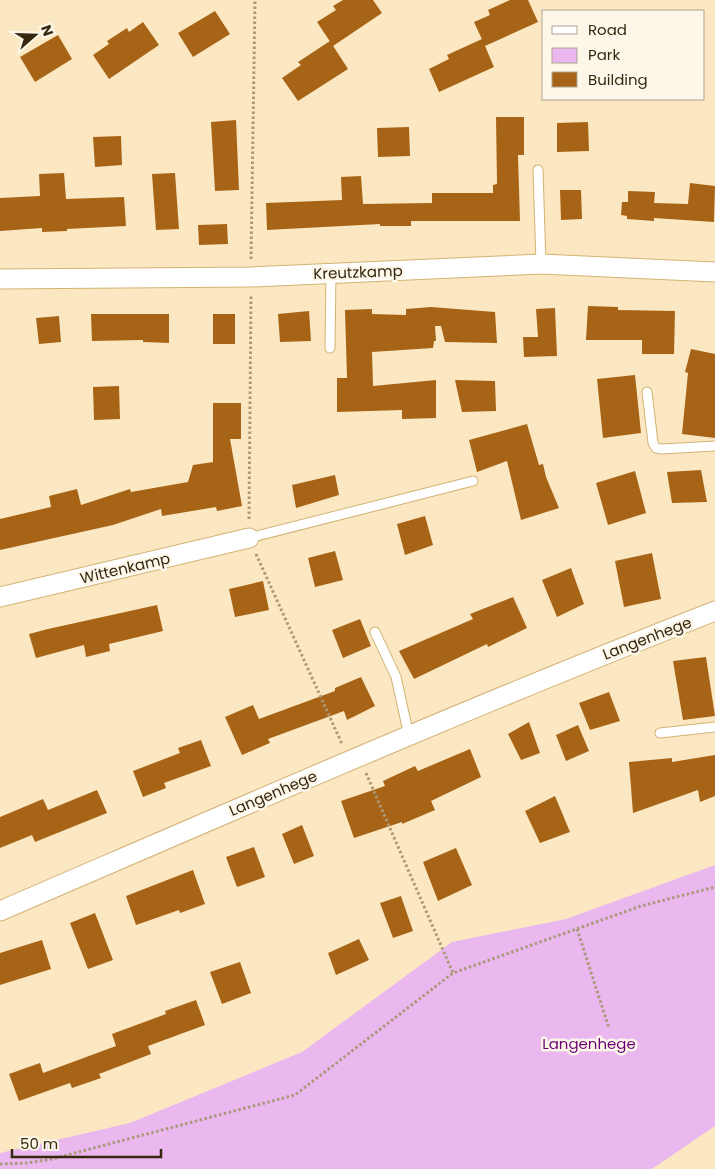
<svg xmlns="http://www.w3.org/2000/svg" width="715" height="1169" font-family="Poppins,sans-serif">
	<style>
		.green { fill: #eab7ef }
		.building { fill: #a76417 }
		.lines { fill: none; stroke-linecap: round; stroke-linejoin: round }
		.lane-casing { stroke: #d3b273; stroke-width: 11 }
		.street-casing { stroke: #d3b273; stroke-width: 21 }
		.path { stroke: #aa9978; stroke-width: 3; stroke-dasharray: 2.5 2.5; stroke-linecap: butt }
		.lane { stroke: #fff; stroke-width: 9 }
		.street { stroke: #fff; stroke-width: 19 }
		.labels { text-anchor: middle; dominant-baseline: central; stroke-width: 5; stroke-linejoin: round; paint-order: stroke }
		.street-label { font-size: 15px; fill: #35280e; stroke: #fdf7ea }
		.park-label { font-size: 15px; fill: #6d0078; stroke: #fdf7ea }
	</style>
	<rect width="100%" height="100%" fill="#fbe8c2"/>
	<path class="green" d="M715 865V1126L652 1169H0V1153L130 1123 302 1052 452 942 566 919Z"/>
	<path class="building" d="M343 0H373L382 13 333 46 317 22 336 10 333 6Z
		M510 0H528L538 22 485 46 474 22 490 15 488 10Z
		M215 11 230 34 193 57 178 33Z
		M143 22 159 45 109 79 93 55 109 44 107 41 127 28 129 32Z
		M58 35 72 59 35 82 20 57Z
		M482 39 494 67 439 92 429 69 449 59 447 55Z
		M330 41 348 69 298 101 282 78 301 65 298 62Z
		M496 117H524V155H518L520 221H411V226H380V224L267 230 266 203 342 200 341 177 361 176 363 204 432 203V193H493V185L497 184Z
		M236 120 239 190 215 191 211 122Z
		M588 122 589 151 557 152V123Z
		M409 127 410 156 378 157 377 128Z
		M121 136 122 165 95 167 93 137Z
		M64 173 66 199 124 197 126 226 67 229V231L42 232V228L0 231V198L40 196 39 174Z
		M175 173 179 229 156 230 152 174Z
		M690 183 715 186 714 222 654 218V221L627 219V216L621 215 622 202H628V191L655 192 654 203 688 204Z
		M560 190H581L582 219 561 220Z
		M227 224 228 244 199 245 198 225Z
		M588 306 618 307V310L675 311 674 354H642V340H586Z
		M431 307 495 312 497 343 445 342 441 326H435L436 341H434L433 348 372 352 373 386 436 380V418L402 419V410L337 412V378H347L345 310 372 309V314L406 315V309Z
		M555 308 557 356 524 357 523 337H538L536 309Z
		M309 311 311 341 280 342 278 314Z
		M91 314H169V343L143 342V340L92 341Z
		M213 314H235V344H213Z
		M59 316 61 342 39 344 36 318Z
		M691 349 715 354V438L682 434 688 373 685 372Z
		M635 375 641 433 603 438 597 379Z
		M455 380 495 381 496 411 462 412Z
		M119 386 120 419 94 420 93 387Z
		M213 403H241V439H230L242 506 217 511 216 507 162 516 161 509 113 525 0 550V519L51 507 49 496 77 489 81 505 130 489 131 492 188 482 193 465 213 462Z
		M527 424 539 465 543 464 546 477 559 508 521 520 507 461 477 472 469 440Z
		M701 470 707 502 672 503 667 472Z
		M635 471 646 513 608 525 596 483Z
		M335 475 339 495 296 508 292 485Z
		M425 516 433 545 405 555 397 524Z
		M335 551 343 580 315 587 308 558Z
		M652 553 661 599 624 607 615 561Z
		M571 568 584 604 557 617 542 580Z
		M263 581 269 610 235 617 229 589Z
		M513 597 527 628 488 647 487 644 414 679 399 651 473 619 470 614Z
		M157 605 163 631 109 644 110 651 86 657 84 645 36 658 29 634 48 629Z
		M360 619 371 646 343 658 332 630Z
		M706 657 715 716 683 720 673 661Z
		M361 677 375 706 347 720 344 711 268 739 270 743 242 755 225 717 253 705 259 719 335 691V688Z
		M609 692 620 721 590 730 579 703Z
		M529 722 540 753 521 760 508 734Z
		M578 725 589 751 566 761 556 735Z
		M201 740 211 766 164 783 166 788 143 797 133 771 180 753 178 748Z
		M470 749 481 777 431 801 435 810 402 824V822L354 838 341 801 385 786 383 781 415 766 418 771Z
		M715 755V796L700 802 698 790 633 813 629 762 672 758V762Z
		M97 790 107 813 35 842 32 835 0 848V817L43 799 48 810Z
		M555 796 570 832 540 843 525 811Z
		M302 825 314 856 294 864 282 834Z
		M254 847 265 877 237 887 226 857Z
		M456 848 472 885 438 901 423 862Z
		M193 870 205 904 180 913 179 910 136 925 126 896Z
		M401 896 413 931 393 938 380 903Z
		M95 913 113 960 88 969 70 923Z
		M359 939 369 960 336 975 328 953Z
		M42 940 51 969 0 985V953Z
		M240 962 251 993 222 1004 210 972Z
		M196 1000 205 1025 148 1046 151 1054 99 1074 101 1078 72 1088 70 1083 19 1101 9 1074 40 1063 43 1073 116 1046 112 1034 166 1014 165 1011Z"/>
	<g class="lines">
		<defs>
			<path id="lane" d="M538 170 541 264
				M330 348 331 273
				M647 392 653 443 656 448 662 449 715 446
				M249 538 473 481
				M375 632 396 677 409 736
				M660 733 715 727"/>
			<path id="street" d="M0 279 251 277 541 264 715 272
				M0 597 249 538
				M0 911C237 809 474 705 715 611"/>
		</defs>
		<use href="#lane" class="lane-casing"/>
		<use href="#street" class="street-casing"/>
		<path class="path" d="M251 259 255 0
			M249 519 251 295
			M256 554 342 744
			M366 773 453 973
			M577 929 609 1028
			M0 1164 27 1163 52 1159 295 1095 453 973 641 906 715 887"/>
		<use href="#lane" class="lane"/>
		<use href="#street" class="street"/>
	</g>
	<g class="labels">
		<g class="street-label">
			<text transform="translate(358 272) rotate(-2)">Kreutzkamp</text>
			<text transform="translate(125 568) rotate(-13)">Wittenkamp</text>
			<text transform="translate(647 638) rotate(-21)">Langenhege</text>
			<text transform="translate(273 793) rotate(-23)">Langenhege</text>
		</g>
		<g class="park-label">
			<text x="589" y="1043">Langenhege</text>
		</g>
	</g>
	<rect x="542" y="10" width="162" height="90" fill="#fdf7ea" stroke="#ada492"/>
	<rect x="552" y="26" width="25" height="8" fill="#ffffff" stroke="#ada492"/>
	<text x="588" y="35" font-size="15" fill="#35280e">Road</text>
	<rect x="552" y="48" width="25" height="15" fill="#eab7ef" stroke="#ada492"/>
	<text x="588" y="60" font-size="15" fill="#35280e">Park</text>
	<rect x="552" y="72" width="25" height="15" fill="#a76417" stroke="#ada492"/>
	<text x="588" y="85" font-size="15" fill="#35280e">Building</text>
	<g transform="translate(35 35) rotate(70)" stroke="#fdf7ea" stroke-width="4" paint-order="stroke">
	<path d="M0-4L9 19L0 12L-9 19Z" fill="#35280e"/>
	<text y="-8" font-size="14" font-weight="bold" text-anchor="middle" fill="#35280e">N</text>
	</g>
	<path d="M12 1149v8h149v-8" fill="none" stroke="#35280e" stroke-width="2.5"/>
	<text x="20" y="1149" font-size="15" fill="#35280e" stroke="#fdf7ea" stroke-width="4" paint-order="stroke">50 m</text>
</svg>
